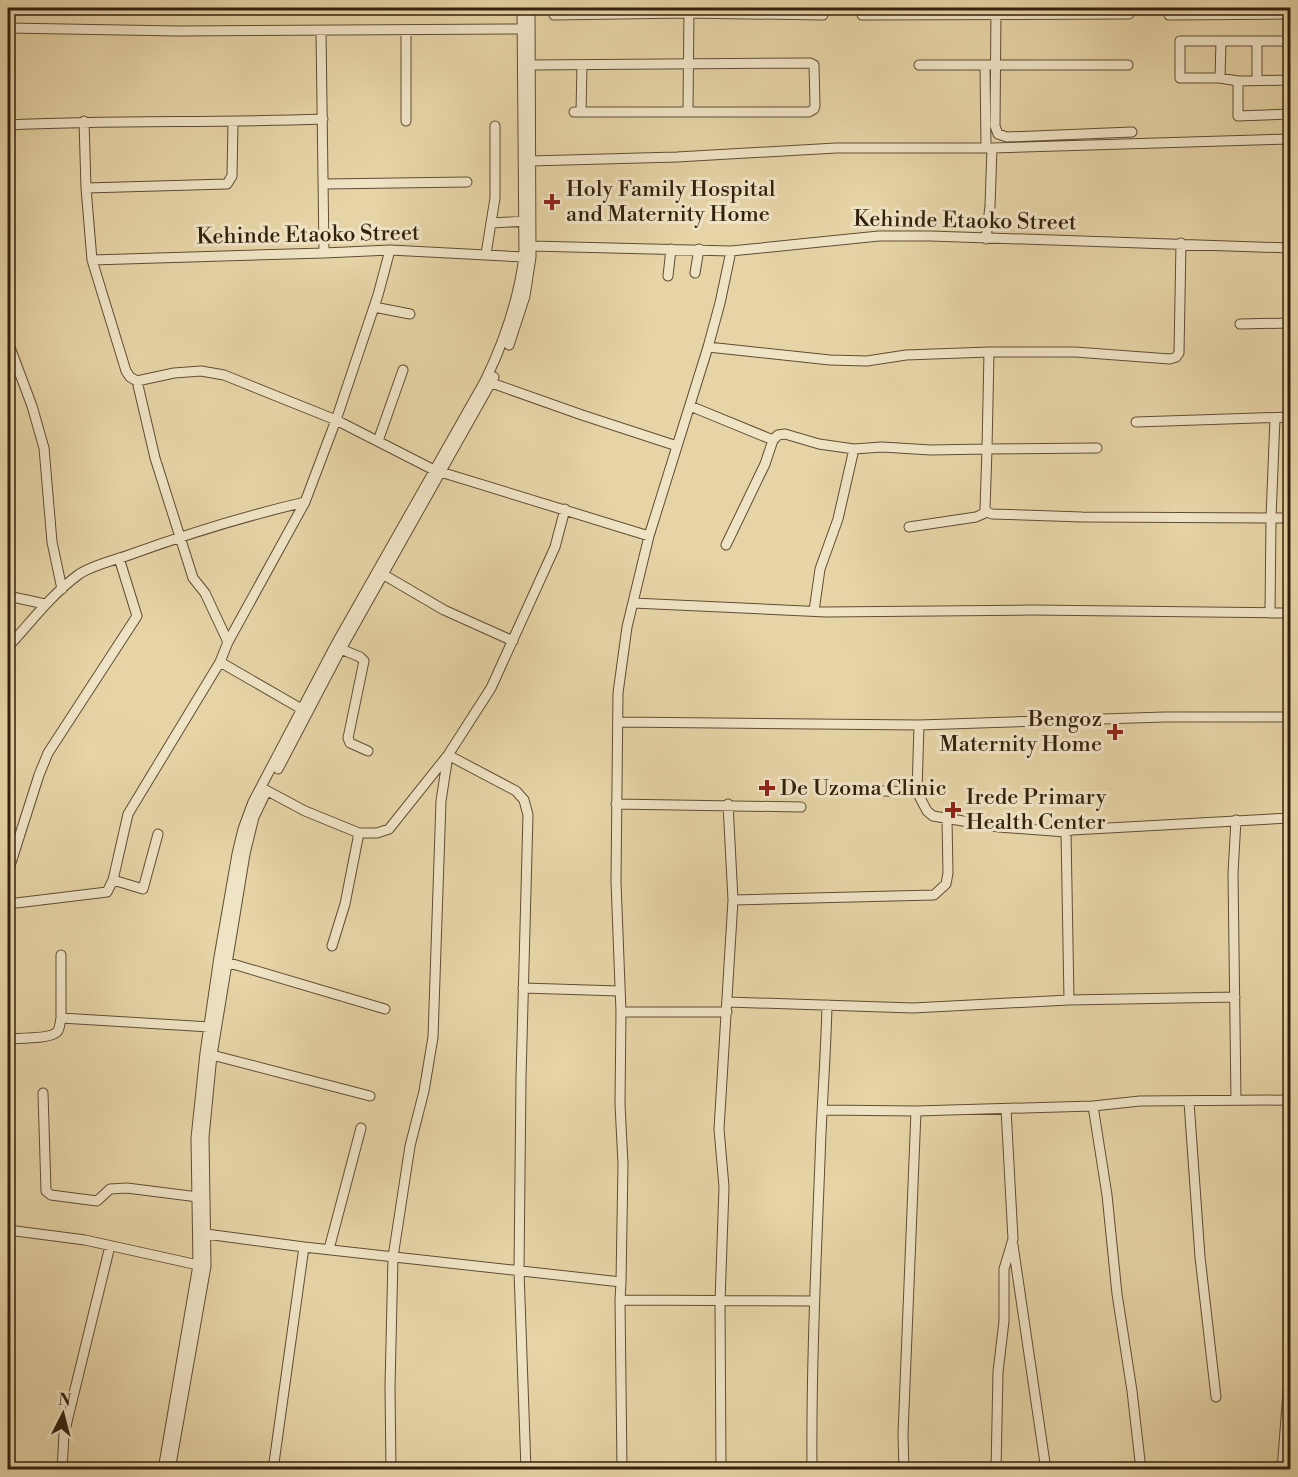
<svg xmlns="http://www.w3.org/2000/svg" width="1298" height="1477" font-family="'Libre Bodoni',serif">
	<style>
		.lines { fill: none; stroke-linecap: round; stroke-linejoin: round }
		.street-casing { stroke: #604d33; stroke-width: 11 }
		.street { stroke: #efe3c5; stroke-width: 9 }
		.poi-dot { fill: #8f2418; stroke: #efe3c5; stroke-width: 2 }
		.labels { text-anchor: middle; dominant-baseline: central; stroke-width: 6; stroke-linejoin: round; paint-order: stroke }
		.poi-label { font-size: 22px; fill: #34200d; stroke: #efe3c5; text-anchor: start }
		.street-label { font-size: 22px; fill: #34200d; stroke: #efe3c5 }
	</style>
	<rect width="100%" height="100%" fill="#e6d4a6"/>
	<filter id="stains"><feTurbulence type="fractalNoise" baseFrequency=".00333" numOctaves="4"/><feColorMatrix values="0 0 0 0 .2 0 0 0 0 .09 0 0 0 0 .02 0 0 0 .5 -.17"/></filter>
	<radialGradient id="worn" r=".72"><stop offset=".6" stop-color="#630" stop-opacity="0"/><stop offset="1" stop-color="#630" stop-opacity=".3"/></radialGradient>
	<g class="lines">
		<defs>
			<path id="street" d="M996 8 995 126 998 134 1007 137 1132 132
				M554 15 685 13 823 15
				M862 15 1129 14
				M1169 15 1290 14
				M8 28 178 31 527 29
				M406 30V121
				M321 31 324 253
				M1257 41V80
				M1290 41H1180V78H1220L1238 81 1290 80
				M531 65 810 63 814 65 815 106 814 109 809 112H574
				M919 65H1128
				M985 66 986 148
				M1220 78 1221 41
				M1238 81V116L1290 114
				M688 110 689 8
				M581 112 582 65
				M84 121 86 188 92 260 126 371 130 377 137 381 174 373 201 371 224 375 336 420 434 470 649 536
				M8 125C113 120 218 123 323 119
				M530 161 677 157 836 148H992L1290 139
				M325 184 467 182
				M86 188 227 184 232 176 233 123
				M491 223 529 221
				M986 239 990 206 992 148
				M531 246 731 251 879 236H930L1290 248
				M486 254 495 198V126
				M92 260 324 253 390 250 524 257
				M695 273 699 249
				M668 276 671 249
				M374 307 410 314
				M1240 324 1290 323
				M8 342 32 406 44 448 52 542 62 589
				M509 345 525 296 531 257 530 8
				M708 347 830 360 867 361 906 355 989 352H1075L1170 359 1176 357 1179 353 1181 243
				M137 381 155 458 193 578 205 593 228 642
				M486 381 582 415 677 446
				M690 406 773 440 778 435 785 434 819 444 854 449 882 447 931 450 987 449 989 352
				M1136 422 1290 417
				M378 441 403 370
				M1097 448 987 449 985 509 987 512 992 514 1082 517 1290 518
				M909 527 976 517 987 512
				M726 545 765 464 773 440
				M379 572 444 610 513 641
				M8 596 45 604
				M633 603 826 612 1032 610 1290 613
				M814 611 820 569 838 519 854 449
				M1270 613 1271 518 1275 418
				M8 647C31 622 51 595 78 575 90 566 115 560 129 555 187 534 245 516 305 502
				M336 647 360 657 364 661 348 738 350 743 368 751
				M220 662 305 711
				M618 722 919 725 1165 717H1290
				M919 725 917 792 927 811 933 816 999 827 1066 832 1072 830 1290 818
				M448 755 516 791 524 800 528 815 521 1078 519 1271 526 1470
				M278 769 341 649 494 377
				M262 788 305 811 359 833H377L389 829 448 755 491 688 555 547 565 509
				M852 790 917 792
				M616 804 801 807
				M1236 820 1233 873 1236 1099
				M1066 832 1069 1000
				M8 872 39 775 48 753 137 616 119 558
				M113 880 143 889 158 834
				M733 900 934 895 946 884 948 873 947 820
				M8 904 107 892 113 880 128 814 220 662 228 642 305 502 336 420 378 295 390 250
				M332 946 345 904 359 833
				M226 962 385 1009
				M523 988 619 991
				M728 1002 913 1008 1069 1000 1235 997
				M621 1012H727
				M61 1018V955
				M8 1039C17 1038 51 1039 57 1032 60 1029 60 1022 61 1018L210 1027
				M212 1055 370 1096
				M43 1093 46 1191 51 1195 97 1201 110 1189 127 1188 198 1197
				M1189 1102 1200 1257 1216 1397
				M1093 1106 1107 1195 1117 1294 1132 1391 1141 1470
				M823 1110 916 1111 1093 1106 1140 1101 1290 1100
				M8 1230 85 1240 198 1265
				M206 1234 304 1247 621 1282 620 1300 814 1301
				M1013 1245 1046 1470
				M329 1249 361 1128
				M621 1282 623 1164 620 1104 621 1012 616 882 618 693 627 627 649 536 708 347 720 303 731 251
				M620 1300 622 1470
				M62 1470 64 1434 110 1246
				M163 1470 198 1265 196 1138 205 1053 219 957 237 854 243 829 253 802 335 646 485 381C505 340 518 302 524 257L522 8
				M170 1470 206 1266 204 1137 212 1055 245 854 254 817 266 792
				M273 1470 304 1247
				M391 1470 390 1387 393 1257 410 1146 424 1091 433 1037 441 801 448 755
				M721 1470 720 1302 724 1187 719 1129 733 900 728 804
				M812 1470C811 1357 817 1245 821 1133 823 1090 826 1048 827 1005
				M904 1470 903 1434 916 1111
				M996 1470 998 1372 1004 1321V1269L1013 1239 1006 1109
				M1282 1470 1290 1366"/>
		</defs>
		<use href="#street" class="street-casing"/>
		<use href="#street" class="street"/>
	</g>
	<g class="poi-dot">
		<path d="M549 193h6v6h6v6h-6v6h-6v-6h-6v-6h6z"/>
		<path d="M1112 723h6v6h6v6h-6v6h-6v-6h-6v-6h6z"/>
		<path d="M764 779h6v6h6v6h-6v6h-6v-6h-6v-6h6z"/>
		<path d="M950 801h6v6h6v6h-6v6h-6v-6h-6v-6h6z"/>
	</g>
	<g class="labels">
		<g class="poi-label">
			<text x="566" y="189">Holy Family Hospital<tspan x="566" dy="25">and Maternity Home</tspan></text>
			<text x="1102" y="719" text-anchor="end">Bengoz<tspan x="1102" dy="25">Maternity Home</tspan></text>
			<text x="780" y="788">De Uzoma Clinic</text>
			<text x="966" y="797">Irede Primary<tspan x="966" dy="25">Health Center</tspan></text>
		</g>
		<g class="street-label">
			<text transform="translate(965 221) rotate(1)">Kehinde Etaoko Street</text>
			<text transform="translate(308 235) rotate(-1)">Kehinde Etaoko Street</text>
		</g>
	</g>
	<rect width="1298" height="1477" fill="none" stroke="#e6d4a6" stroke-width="30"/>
	<rect x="9" y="9" width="1280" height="1459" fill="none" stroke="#34200d" stroke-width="3"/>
	<rect x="15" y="15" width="1268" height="1447" fill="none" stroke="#34200d" stroke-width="1.5"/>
	<g transform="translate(63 1414) rotate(6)" stroke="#efe3c5" stroke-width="4.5" paint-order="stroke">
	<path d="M0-4.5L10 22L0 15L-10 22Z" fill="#34200d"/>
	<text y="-9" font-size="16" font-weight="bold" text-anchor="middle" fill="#34200d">N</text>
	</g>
	<rect width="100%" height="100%" filter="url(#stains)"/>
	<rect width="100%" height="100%" fill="url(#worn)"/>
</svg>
